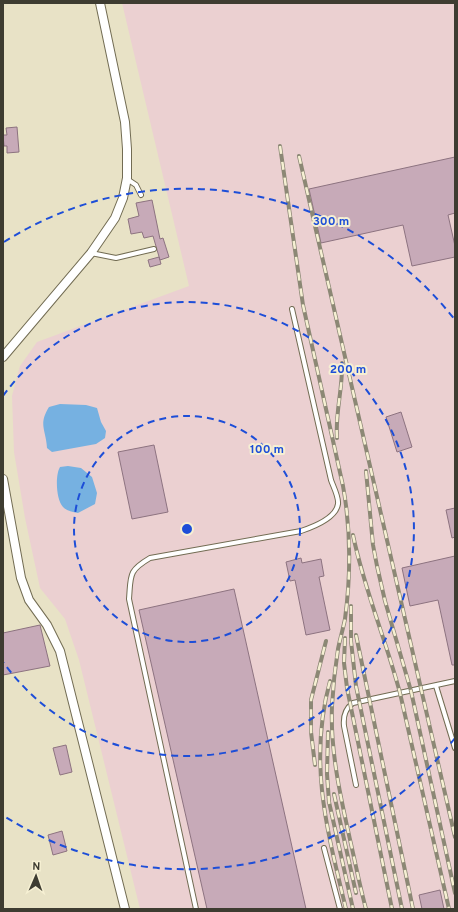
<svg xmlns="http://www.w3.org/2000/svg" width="458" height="912" font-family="Overpass,sans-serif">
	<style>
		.industrial { fill: #ebd0d1 }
		.water { fill: #76b1e1 }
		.building { fill: #c7aab8; stroke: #8d7380 }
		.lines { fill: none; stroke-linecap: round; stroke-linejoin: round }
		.lane-casing { stroke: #726c53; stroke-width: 6 }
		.street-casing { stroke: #726c53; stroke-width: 10 }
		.lane { stroke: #fff; stroke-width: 4 }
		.street { stroke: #fff; stroke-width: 8 }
		.rail-casing { stroke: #8c8875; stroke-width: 4 }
		.rail { stroke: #f6f0d3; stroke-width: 2.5; stroke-dasharray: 8; stroke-linecap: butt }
		.ring { fill: none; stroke: #1d4ed8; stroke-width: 2; stroke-dasharray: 7 5 }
		.centre { fill: #1d4ed8; stroke: #f6f0d3; stroke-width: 2 }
		.ring-label { font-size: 12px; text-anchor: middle; font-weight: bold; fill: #1d4ed8; stroke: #f6f0d3; stroke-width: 4; stroke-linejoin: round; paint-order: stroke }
	</style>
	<rect width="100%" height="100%" fill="#e8e2c6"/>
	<path class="industrial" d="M122 3H455V909H140L79 660 65 619 40 588 25 518 14 452 12 396 20 366 37 342 189 286Z"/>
	<path class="water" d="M60 404 86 405 97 408 101 422 106 431 105 438 96 444 52 452 47 448C46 429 38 425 49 407Z
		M68 466 81 468 92 477 97 493 95 504 78 513C72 512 67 511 63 507 56 500 55 475 60 467Z"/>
	<path class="building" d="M17 127 19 152 7 153V146H4L3 135H7L6 128Z
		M455 157V213L448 215 455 246V257L412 266 403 225 321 243 309 189Z
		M152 200 160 239 163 238 169 257 160 260 153 236 144 238 142 232 131 234 128 219 139 216 136 203Z
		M159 257 161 264 150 267 148 260Z
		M401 412 412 447 397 452 386 417Z
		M154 445 168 512 132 519 118 452Z
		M455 508V537L452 538 446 510Z
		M455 556V665H452L438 600 410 606 402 568Z
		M301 558 302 563 321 559 324 576 319 577 330 630 306 635 295 580 290 581 286 562Z
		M234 589 306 909H207L139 610Z
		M40 625 50 666 3 675V633Z
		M66 745 72 772 60 775 53 748Z
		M62 831 67 851 53 855 48 835Z
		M440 890 444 909H422L419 895Z"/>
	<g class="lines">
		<defs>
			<path id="lane" d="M127 179 136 185 141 195
				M91 253 116 258 154 249
				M436 686 455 748
				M356 785 344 726C343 716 345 709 353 703L455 681
				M324 848 340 909
				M196 909 129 599C131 575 128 571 150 558L301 531C313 527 336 518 338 504 339 497 333 486 331 480L292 309"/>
			<path id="street" d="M3 357 91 253 115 218 123 198 127 178V149L125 122 100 3
				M3 479 21 578 29 600 47 625 60 651 125 909"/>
		</defs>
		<use href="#lane" class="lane-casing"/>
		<use href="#street" class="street-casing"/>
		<use href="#lane" class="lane"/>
		<use href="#street" class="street"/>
		<defs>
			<path id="rail" d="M280 146 303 305 343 486C351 530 351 574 345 619 343 629 340 639 338 649 335 668 333 687 332 706 330 752 341 799 351 844 356 866 360 887 366 909
				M299 156 455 837
				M337 438C335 413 343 388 342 363
				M366 471 373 545 377 566 385 601 411 691 455 893
				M353 535C364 589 386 640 400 693L449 909
				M351 606V641L356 686 402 909
				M356 635 413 909
				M345 638 344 663 347 688 392 909
				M330 681C308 762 327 830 346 909
				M328 732 327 774 329 802 353 909
				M315 765 311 732V700L326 641
				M334 794 356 893"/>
		</defs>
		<use href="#rail" class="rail-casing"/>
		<use href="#rail" class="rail"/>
	</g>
	<g class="ring">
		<circle cx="187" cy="529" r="113"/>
		<path d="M3 396A227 227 0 1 1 3 662"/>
		<path d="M455 738A340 340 0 0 1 4 816M4 242A340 340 0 0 1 455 320"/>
	</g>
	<circle cx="187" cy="529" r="6" class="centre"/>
	<g class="ring-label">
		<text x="331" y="225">300 m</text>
		<text x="348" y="373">200 m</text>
		<text x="267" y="453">100 m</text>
	</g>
	<rect width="458" height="912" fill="none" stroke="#3e3c31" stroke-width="8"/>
	<g transform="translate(36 876) rotate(2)" stroke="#f6f0d3" stroke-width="3" paint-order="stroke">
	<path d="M0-3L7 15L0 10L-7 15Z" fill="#3e3c31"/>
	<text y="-6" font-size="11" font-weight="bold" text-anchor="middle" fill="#3e3c31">N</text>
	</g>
</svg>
